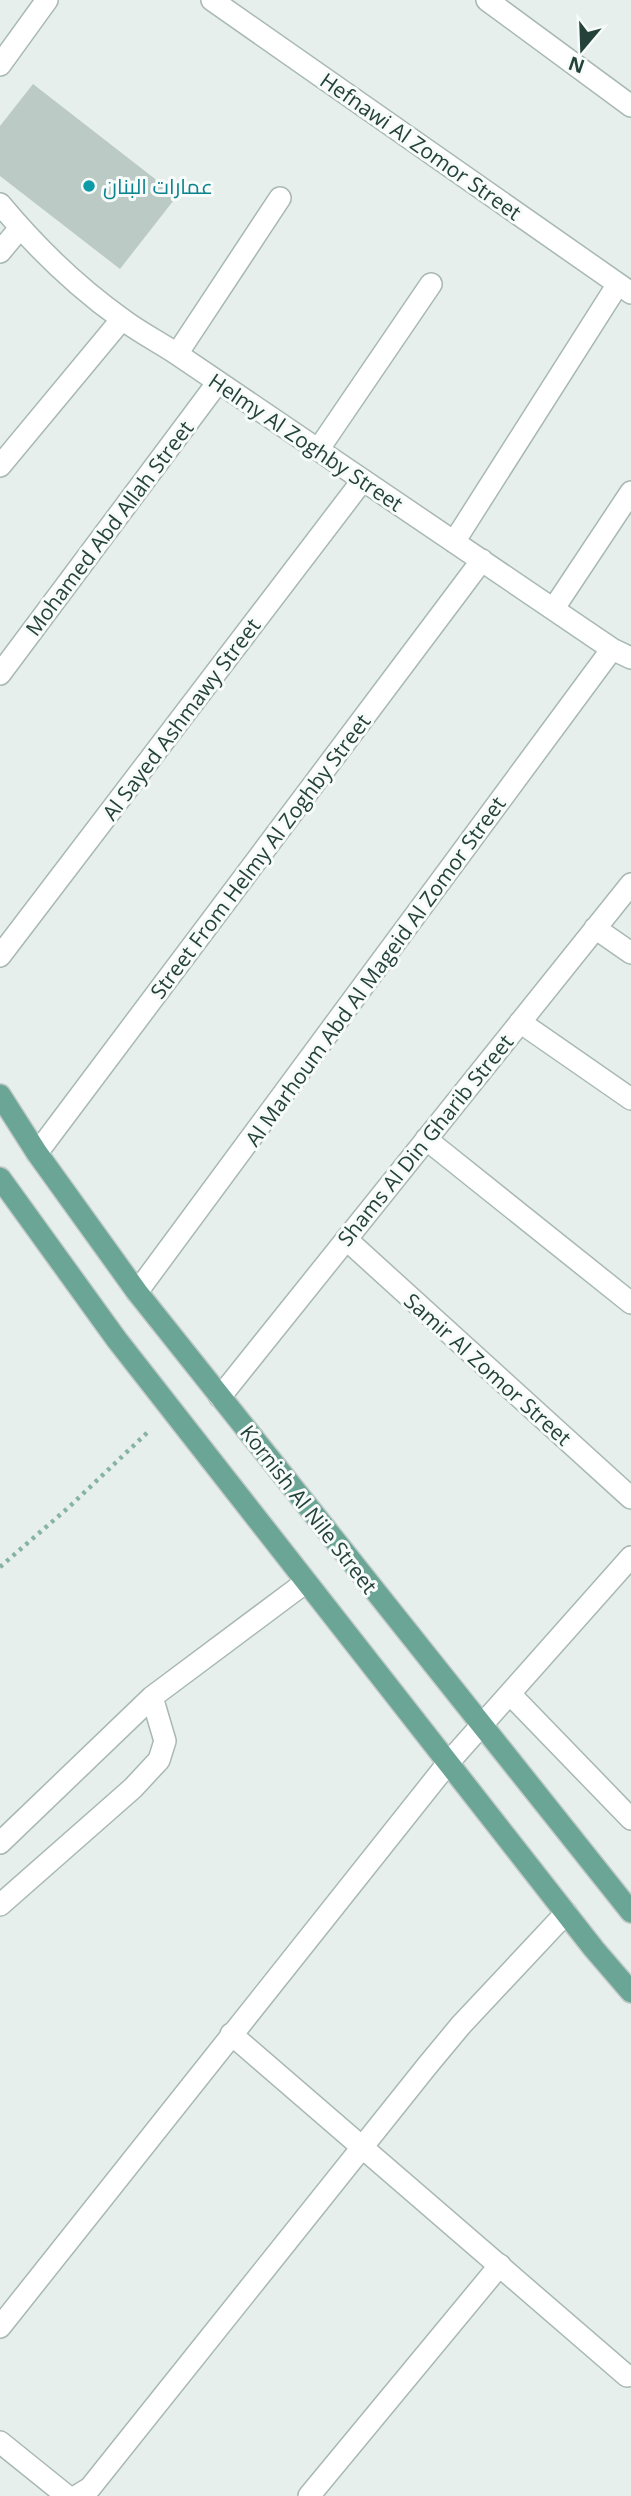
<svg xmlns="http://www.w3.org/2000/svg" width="631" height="2496" font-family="'Open Sans',Cairo,sans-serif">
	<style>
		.building { fill: #bbcac4 }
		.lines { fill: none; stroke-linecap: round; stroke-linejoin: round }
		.service-casing { stroke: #a8b8b2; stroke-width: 24 }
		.minor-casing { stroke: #a8b8b2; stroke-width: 24 }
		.primary-casing { stroke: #c2cac8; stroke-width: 24 }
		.path { stroke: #86b3a5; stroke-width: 4.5; stroke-dasharray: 3.5 5; stroke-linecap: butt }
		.service { stroke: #fff; stroke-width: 21 }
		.minor { stroke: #fff; stroke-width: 21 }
		.primary { stroke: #6aa596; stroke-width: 21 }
		.culture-dot { fill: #0f9aa8; stroke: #f7fbf9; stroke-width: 2.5 }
		.labels { text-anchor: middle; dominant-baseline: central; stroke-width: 6; stroke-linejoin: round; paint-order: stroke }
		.street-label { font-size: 21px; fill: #24423a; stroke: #f7fbf9 }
		.culture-label { font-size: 21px; fill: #0d838f; stroke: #f7fbf9; text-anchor: start }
	</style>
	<rect width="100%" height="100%" fill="#e6efeb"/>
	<path class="building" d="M33 84 177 196 120 269 0 176V126Z"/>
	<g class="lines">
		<defs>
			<path id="service" d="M0 1843 152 1697 306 1582
				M0 1905 133 1788 159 1760 165 1741 152 1697
				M309 2496 500 2265"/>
			<path id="minor" d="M212 0 631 293
				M487 0 631 106
				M0 65 47 0
				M0 204C35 246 77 287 122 319 139 332 159 342 177 354L612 649 631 658
				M0 252 20 228
				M177 354 280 198
				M318 450 431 284
				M0 466 122 319
				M454 542 618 284
				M554 608 631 492
				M0 674 218 382
				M595 928 631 953
				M0 956 362 481
				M520 1022 631 1099
				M426 1139 631 1303
				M37 1153 482 560
				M346 1239 631 1498
				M137 1292 612 649
				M220 1397 631 884
				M511 1695 631 1819
				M231 2034 627 2376
				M0 2327 448 1763 631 1557
				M0 2442 67 2496
				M77 2496 90 2488 427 2066 461 2025 566 1913"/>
			<path id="primary" d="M0 1095 37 1153 137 1292 631 1912
				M0 1178 117 1340 594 1949 631 1992"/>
		</defs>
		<use href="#service" class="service-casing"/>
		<use href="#minor" class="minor-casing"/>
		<use href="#primary" class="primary-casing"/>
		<path class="path" d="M0 1567 69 1507 150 1430"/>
		<use href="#service" class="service"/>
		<use href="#minor" class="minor"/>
		<use href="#primary" class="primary"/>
	</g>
	<circle class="culture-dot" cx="89" cy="186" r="7"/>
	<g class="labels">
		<g class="street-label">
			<text transform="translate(421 146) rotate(35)">Hefnawi Al Zomor Street</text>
			<text transform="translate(306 442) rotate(34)">Helmy Al Zoghby Street</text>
			<text transform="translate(109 528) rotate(-53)">Mohamed Abd Allah Street</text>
			<text transform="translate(181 719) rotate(-53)">Al Sayed Ashmawy Street</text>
			<text transform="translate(260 856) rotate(-53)">Street From Helmy Al Zoghby Street</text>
			<text transform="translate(375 971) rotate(-54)">Al Marhoum Abd Al Mageid Al Zomor Street</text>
			<text transform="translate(425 1140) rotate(-51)">Shams Al Din Gharib Street</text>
			<text transform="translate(488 1369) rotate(42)">Samir Al Zomor Street</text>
			<text transform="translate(309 1509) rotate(52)">Kornish Al Nile Street</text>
		</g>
		<g class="culture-label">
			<text x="103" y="186">عمارات البنان</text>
		</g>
	</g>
	<g transform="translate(582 49) rotate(199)" stroke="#f7fbf9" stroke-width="5" paint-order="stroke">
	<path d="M0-5L12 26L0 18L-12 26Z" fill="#24423a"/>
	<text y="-10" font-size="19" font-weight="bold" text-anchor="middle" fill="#24423a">N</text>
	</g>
</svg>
